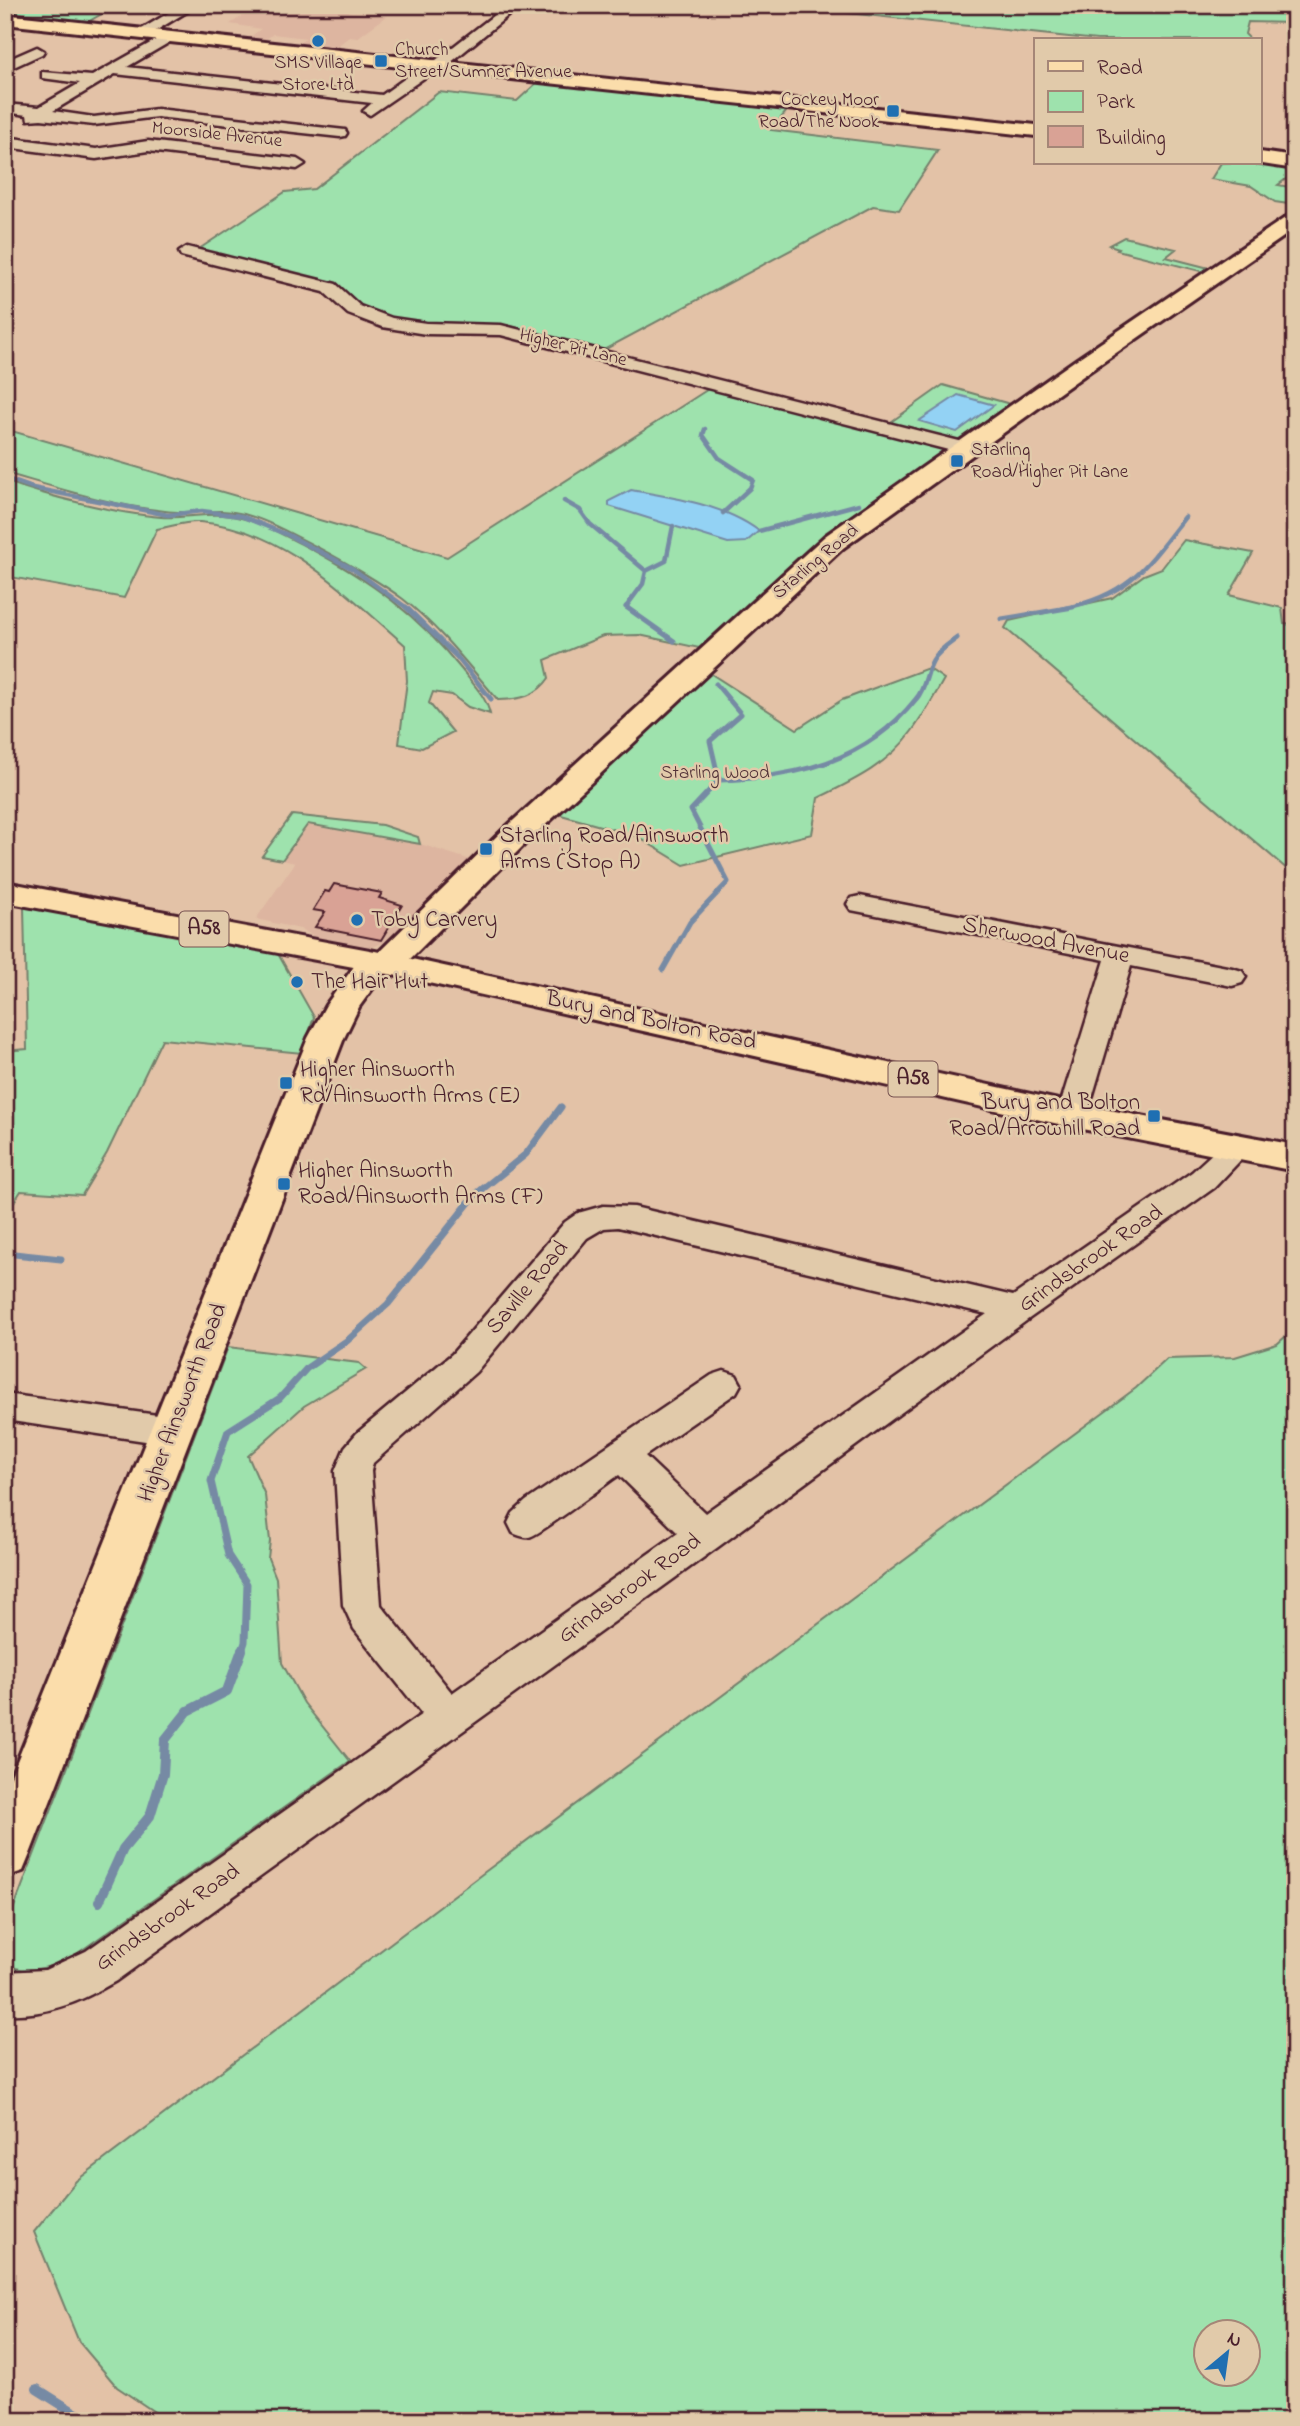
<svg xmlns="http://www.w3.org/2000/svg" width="1300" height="2426" font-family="'Indie Flower',sans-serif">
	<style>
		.built { fill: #ddb5a0 }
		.green { fill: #9ee2ad; stroke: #74806c; stroke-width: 2; fill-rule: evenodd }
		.water { fill: #93d2f4; stroke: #768aa4; stroke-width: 2 }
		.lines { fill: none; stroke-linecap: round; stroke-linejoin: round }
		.stream-far3 { stroke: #768aa4; stroke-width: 4.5 }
		.stream-far2 { stroke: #768aa4; stroke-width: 5 }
		.stream-far1 { stroke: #768aa4; stroke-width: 7 }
		.stream { stroke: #768aa4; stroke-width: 10 }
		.building { fill: #d9a295; stroke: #4a1f2b; stroke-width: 2 }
		.minor-casing { stroke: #4a1f2b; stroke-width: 5 }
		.major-casing { stroke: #4a1f2b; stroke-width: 6 }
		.highway-casing { stroke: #4a1f2b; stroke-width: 6 }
		.minor { fill: #e1caaa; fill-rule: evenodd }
		.major { fill: #fbddab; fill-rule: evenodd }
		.highway { fill: #fbddab; fill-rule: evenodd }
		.poi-dot { fill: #1f6fb2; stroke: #e1caaa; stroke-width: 2.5 }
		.labels { text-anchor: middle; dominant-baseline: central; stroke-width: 5; stroke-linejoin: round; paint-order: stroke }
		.far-poi-label { font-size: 19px; fill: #4a1f2b; stroke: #e1caaa; text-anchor: start }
		.far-street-label { font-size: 19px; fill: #4a1f2b; stroke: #e1caaa }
		.far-park-label { font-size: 19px; fill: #523238; stroke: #e1caaa }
		.shield { fill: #e1caaa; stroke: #775251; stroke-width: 2 }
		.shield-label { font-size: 21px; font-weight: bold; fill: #4a1f2b }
		.poi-label { font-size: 23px; fill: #4a1f2b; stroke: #e1caaa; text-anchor: start }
		.street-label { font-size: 23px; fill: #4a1f2b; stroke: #e1caaa }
	</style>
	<rect width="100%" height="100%" fill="#e3c2a7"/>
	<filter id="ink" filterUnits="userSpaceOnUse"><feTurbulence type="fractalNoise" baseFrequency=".0143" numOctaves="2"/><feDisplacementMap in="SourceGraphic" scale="14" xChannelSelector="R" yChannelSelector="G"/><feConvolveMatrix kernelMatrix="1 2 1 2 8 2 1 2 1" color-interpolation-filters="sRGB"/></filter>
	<g filter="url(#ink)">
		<path class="built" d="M260 5H357L348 12 387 16 357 38 349 37 332 50 295 46 306 38 273 34 261 43 243 42 261 29 230 24Z
			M308 824 420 844 474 861 391 940 369 948 316 937 300 929 256 919 295 863 282 860Z"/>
		<path class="green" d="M5 5H117L86 23 5 15Z
			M850 5H1120L1163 11 1131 5H1276L1292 23 1248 22 1245 34 1251 40H1097L847 13Z
			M542 78 791 106 771 130 938 150 899 210 873 206 602 351 507 325 424 324 390 319 356 308 343 290 332 284 196 251 285 192 314 189 439 92 517 101Z
			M1260 161 1295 166V179H1286L1278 185 1295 188V205L1275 202 1251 186 1211 179 1221 163Z
			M1124 237 1176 249 1166 257 1209 268 1204 272 1117 250 1119 248 1109 245Z
			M943 385 1010 404 956 441 888 424Z
			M713 386 951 447 825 533 699 648 639 635 603 636 545 660 549 678C537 696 520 700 498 700 468 665 439 627 403 599 376 579 347 563 317 547 294 535 269 521 244 514 218 507 191 515 165 511 110 505 58 488 5 473V429L447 557Z
			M5 481C45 496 119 514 161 517 188 519 213 510 241 518 264 524 287 537 309 548 371 581 417 614 462 670 473 684 486 696 490 714L468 707 452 695 433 692 429 703 453 732 422 748 399 744 407 681 405 645C345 593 283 528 200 522 186 521 170 527 157 529L124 598 5 576Z
			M1184 540 1253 553 1229 595 1282 608 1284 624 1295 625V876L1005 628 1009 621 1112 598 1144 575 1162 568Z
			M928 668 944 679C934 697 924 715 912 731 889 764 853 781 818 798L812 834 684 865 636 836 554 813 705 670 797 729 842 700Z
			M292 815 382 825 418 837 420 844 308 824 282 860 262 856Z
			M24 907 277 952 314 1017 302 1053 162 1039 107 1153 82 1195 21 1191 5 1216V1051L27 1049Z
			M1295 1328V2421H168L117 2387 79 2342 34 2232 76 2181 486 1871 1136 1388 1167 1359 1235 1357 1277 1344ZM1206 2332H1248V2374H1206Z
			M228 1347 359 1363 366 1369 304 1406 248 1456 265 1495 270 1541 268 1558 276 1578 282 1663 304 1703 350 1761 68 1960C47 1968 25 1976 5 1963V1931Z"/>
		<path class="water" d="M958 395 994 405 957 432 919 421Z
			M631 490C673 497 725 505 759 531L746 542 728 543 609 506V501Z"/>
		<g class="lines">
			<path class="stream-far3" d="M705 429 703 435 719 458 753 480 750 488 723 513
				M5 478 33 488 168 515 202 511 241 516 288 535 353 569 407 608
				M564 501 580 510 590 524 646 571 643 584 626 607 628 608
				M759 531 859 504
				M646 571 666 561 673 526
				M1065 608C1129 595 1147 566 1185 517"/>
			<path class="stream-far2" d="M406 607 457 657 491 699
				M626 607 674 641
				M1002 619 1073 607
				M719 780C795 778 866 762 916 699 926 688 926 672 933 660 938 651 949 644 957 638
				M663 970 690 922 728 882 691 810 719 780 710 741 741 714 716 684"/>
			<path class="stream-far1" d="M5 1253 61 1259
				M242 1651 245 1642 247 1584 228 1555 211 1481 228 1431 280 1398 307 1368 348 1340 388 1304 475 1195 526 1154 561 1107"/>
			<path class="stream" d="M99 1902 123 1849 150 1816 163 1774 165 1740 188 1711 227 1691 242 1650
				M37 2389 88 2421"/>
		</g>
		<path class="building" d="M334 884 382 893 379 898 402 905 381 940 315 927 325 912 313 910 325 891 329 892Z"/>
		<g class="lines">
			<defs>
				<path id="minor" d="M182 5H198L147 36H137L135 33Z
					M507 5H521L444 68 437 69 370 115 363 111 372 103 115 74 53 111 94 117 157 109 345 130 347 133 345 136 340 137 157 117 94 125 41 119 28 120 27 115 5 112V104L39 107 80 83 42 78V72L92 76 170 32 177 36 175 39 127 67 382 95 429 61 436 60Z
					M37 47 44 51 42 54 5 71V61Z
					M5 137 96 149 148 141 297 159 305 164 297 169 148 151 96 159 5 147Z
					M187 247 336 284 360 306 392 318 426 323 501 325 971 444 974 448 971 452 964 454 501 335 426 334 382 327 348 314 324 292 181 256 179 252Z
					M860 896 1232 968 1242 971 1246 977 1242 983 1232 986 1131 966 1087 1115 1083 1122 1072 1125 1061 1122 1057 1115 1105 960 851 910 847 904 851 898Z
					M1238 1137 1249 1140 1253 1147 1214 1188 1030 1318 718 1547 116 1981C80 2002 47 2016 5 2014V1972L45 1970 86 1951 422 1714 354 1629 343 1605 335 1471 345 1447 357 1433 452 1354 565 1222 578 1213 603 1206 634 1207 1013 1296 1192 1172 1227 1140ZM618 1227 987 1314 705 1513 645 1456 736 1393 741 1384 736 1375 724 1371 712 1375 526 1501 513 1513 508 1523 513 1533C518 1535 524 1538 529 1537 540 1535 604 1485 619 1475L678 1533 452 1693 381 1605 371 1471 373 1463 476 1372 587 1238 604 1228Z
					M5 1394 172 1417 184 1421 189 1431 184 1441 172 1445 5 1420Z"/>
				<path id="major" d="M5 14 1036 125V136L5 24Z
					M1260 152 1295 157V169L1256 163H1260Z
					M1295 214V229L1090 371 843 548 525 844 398 971 383 974 359 1007 344 1038 30 1854 23 1871 5 1877V1791L308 1038 326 1005 363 954 379 952 503 830 825 536 1074 361 1288 216Z"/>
				<path id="highway" d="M5 882 375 951 1072 1103 1295 1145V1171L1072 1127 375 971 5 902Z"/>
			</defs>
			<use href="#minor" class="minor-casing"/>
			<use href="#major" class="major-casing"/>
			<use href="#highway" class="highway-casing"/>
			<use href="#minor" class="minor"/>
			<use href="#major" class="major"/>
			<use href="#highway" class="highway"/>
		</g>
	</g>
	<g class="poi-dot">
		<circle cx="318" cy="41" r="7"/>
		<rect x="374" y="54" width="14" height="14" rx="3.5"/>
		<rect x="886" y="104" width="14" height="14" rx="3.5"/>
		<rect x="950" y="454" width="14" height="14" rx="3.5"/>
		<rect x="479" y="842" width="14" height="14" rx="3.5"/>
		<circle cx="357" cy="920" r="7"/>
		<circle cx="297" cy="982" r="7"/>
		<rect x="279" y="1076" width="14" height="14" rx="3.5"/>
		<rect x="1147" y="1109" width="14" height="14" rx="3.5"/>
		<rect x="277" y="1177" width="14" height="14" rx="3.5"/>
	</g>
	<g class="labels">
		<g class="far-poi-label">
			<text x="395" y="50">Church<tspan x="395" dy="22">Street/Sumner Avenue</tspan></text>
			<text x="318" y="63" text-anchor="middle">SMS Village<tspan x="318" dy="22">Store Ltd</tspan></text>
			<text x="879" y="100" text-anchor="end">Cockey Moor<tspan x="879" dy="22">Road/The Nook</tspan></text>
			<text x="971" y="450">Starling<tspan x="971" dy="22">Road/Higher Pit Lane</tspan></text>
		</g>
		<g class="far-street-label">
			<text transform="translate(217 135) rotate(6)">Moorside Avenue</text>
			<text transform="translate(573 348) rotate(14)">Higher Pit Lane</text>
			<text transform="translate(816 562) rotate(-40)">Starling Road</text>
		</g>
		<g class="far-park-label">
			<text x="715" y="773">Starling Wood</text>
		</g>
		<g class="shield">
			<rect x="179.5" y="911.5" width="49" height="35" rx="5"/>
			<rect x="888.5" y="1061.5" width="49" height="35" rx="5"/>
		</g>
		<g class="shield-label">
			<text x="204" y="929">A58</text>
			<text x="913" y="1079">A58</text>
		</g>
		<g class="poi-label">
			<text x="500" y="836">Starling Road/Ainsworth<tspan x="500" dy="26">Arms (Stop A)</tspan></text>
			<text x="371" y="920">Toby Carvery</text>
			<text x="311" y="982">The Hair Hut</text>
			<text x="300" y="1070">Higher Ainsworth<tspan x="300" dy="26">Rd/Ainsworth Arms (E)</tspan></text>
			<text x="1140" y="1103" text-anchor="end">Bury and Bolton<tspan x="1140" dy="26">Road/Arrowhill Road</tspan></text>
			<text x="298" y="1171">Higher Ainsworth<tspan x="298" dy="26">Road/Ainsworth Arms (F)</tspan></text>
		</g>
		<g class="street-label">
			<text transform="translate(1046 941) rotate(11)">Sherwood Avenue</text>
			<text transform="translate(651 1021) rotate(12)">Bury and Bolton Road</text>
			<text transform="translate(1091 1259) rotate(-35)">Grindsbrook Road</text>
			<text transform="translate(528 1288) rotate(-50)">Saville Road</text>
			<text transform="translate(183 1403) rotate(-69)">Higher Ainsworth Road</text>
			<text transform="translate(630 1589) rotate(-36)">Grindsbrook Road</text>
			<text transform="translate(168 1918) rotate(-35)">Grindsbrook Road</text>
		</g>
	</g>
	<rect width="1300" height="2426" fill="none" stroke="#e1caaa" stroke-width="28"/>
	<rect x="14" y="14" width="1272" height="2398" fill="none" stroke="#4a1f2b" stroke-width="2.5" filter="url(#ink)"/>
	<rect x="1034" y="38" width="228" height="126" fill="#e1caaa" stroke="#a58677" stroke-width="2"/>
	<rect x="1048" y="61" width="35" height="10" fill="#fbddab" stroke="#a58677" stroke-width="2"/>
	<text x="1097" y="74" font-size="21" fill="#4a1f2b">Road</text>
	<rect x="1048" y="91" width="35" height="21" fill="#9ee2ad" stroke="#a58677" stroke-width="2"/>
	<text x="1097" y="108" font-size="21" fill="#4a1f2b">Park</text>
	<rect x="1048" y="126" width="35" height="21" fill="#d9a295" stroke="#a58677" stroke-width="2"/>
	<text x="1097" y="144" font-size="21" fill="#4a1f2b">Building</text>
	<g transform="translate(1227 2353) rotate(29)"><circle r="33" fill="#e1caaa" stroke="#a58677" stroke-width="2"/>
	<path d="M0-5L12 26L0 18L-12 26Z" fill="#1f6fb2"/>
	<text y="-10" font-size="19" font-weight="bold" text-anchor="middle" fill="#4a1f2b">N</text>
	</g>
</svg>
